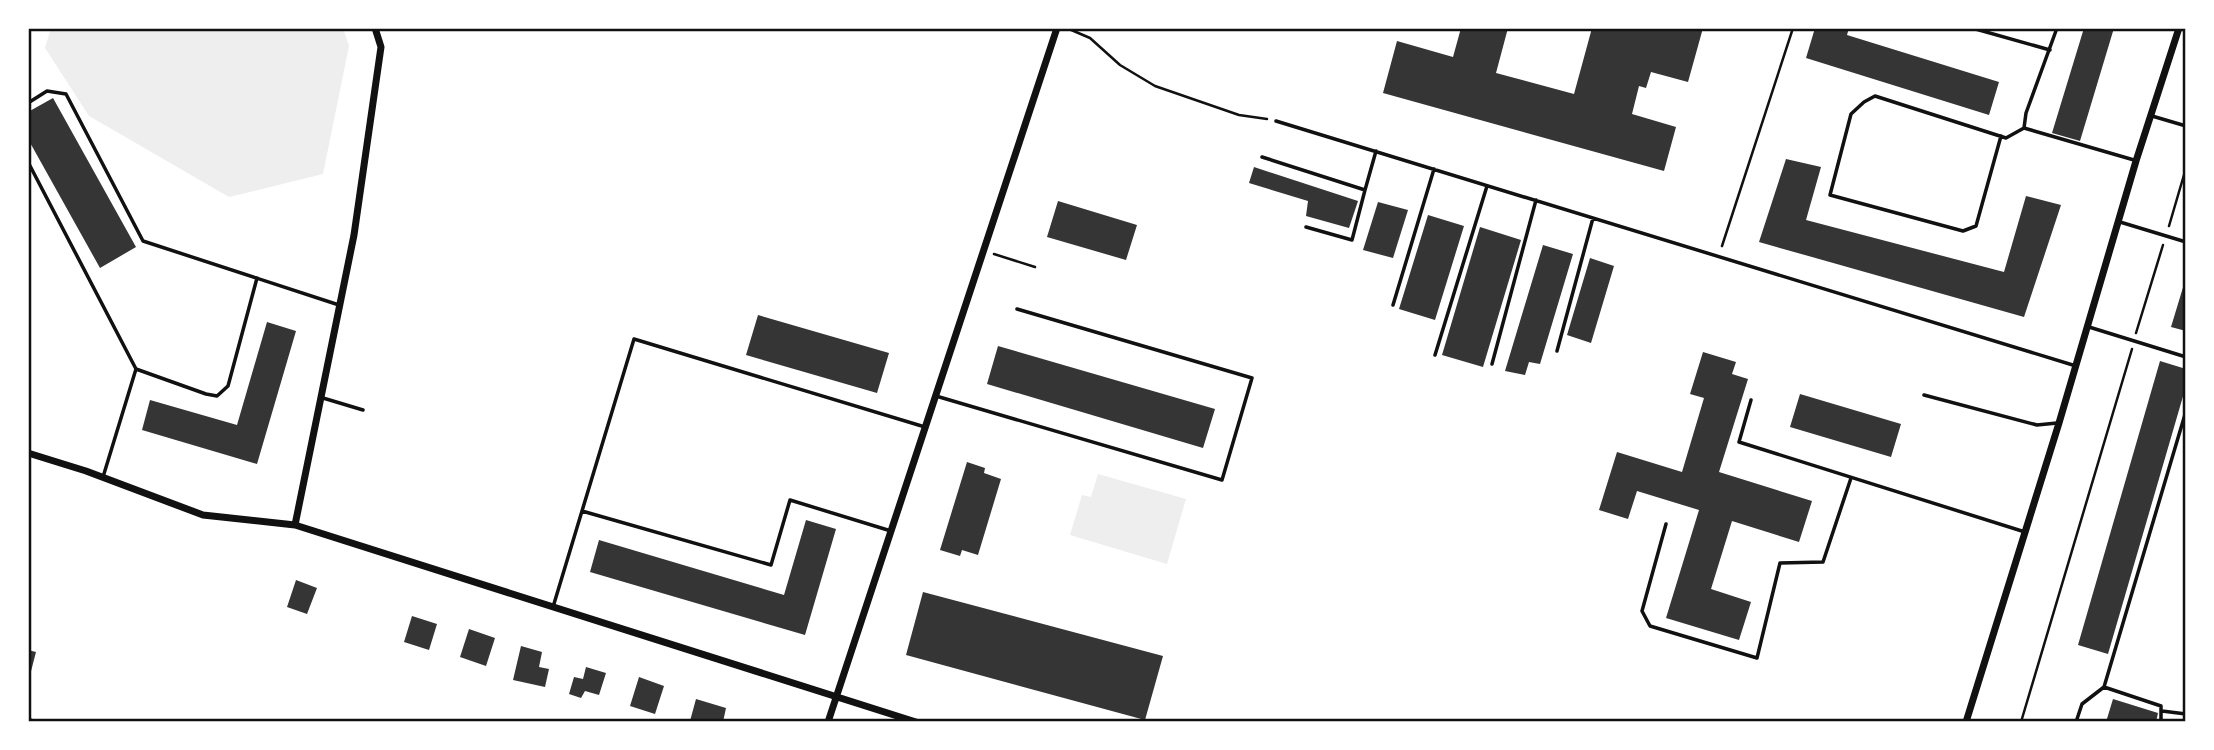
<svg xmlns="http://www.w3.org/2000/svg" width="2214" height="750" font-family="Overpass,sans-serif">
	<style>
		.green { fill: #eee }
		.building { fill: #353535 }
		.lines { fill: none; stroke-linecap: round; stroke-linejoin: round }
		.path { stroke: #111; stroke-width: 2.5 }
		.service { stroke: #111; stroke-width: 3.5 }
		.minor { stroke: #111; stroke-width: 7 }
		.neatline { fill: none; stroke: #111; stroke-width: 2.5 }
	</style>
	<rect width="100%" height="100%" fill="#fff"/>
	<path class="green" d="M51 28H343L349 46 323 174 229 197 89 116 45 48Z
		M1098 474 1186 499 1167 564 1070 535 1082 495 1091 497Z"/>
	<path class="building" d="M1461 28H1508L1496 73 1574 94 1592 28H1703L1688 82 1651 72 1646 88 1639 86 1632 114 1676 127 1664 171 1383 93 1397 41 1453 57Z
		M1815 28H1849L1847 35 1999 82 1989 115 1806 58Z
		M2084 28H2114L2080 141 2052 133Z
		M53 98 136 247 100 268 28 139V112Z
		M1786 159 1821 167 1806 220 2004 272 2026 196 2061 205 2024 317 1759 242Z
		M1254 167 1358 201 1349 228 1306 216 1308 201 1249 183Z
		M1058 201 1137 225 1126 260 1047 237Z
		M1378 202 1408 210 1393 258 1363 250Z
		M1428 215 1464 226 1435 320 1399 309Z
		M1480 227 1521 240 1483 367 1442 355Z
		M1543 245 1573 254 1540 364 1529 362 1525 375 1505 371Z
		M1590 258 1614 266 1591 343 1567 335Z
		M2184 284 2186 285V331L2171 327Z
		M758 315 889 353 877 393 746 355Z
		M267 322 296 331 257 464 142 430 150 400 237 425Z
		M998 346 1215 409 1203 448 987 384Z
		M1703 352 1736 362 1732 374 1748 379 1719 472 1812 501 1799 542 1732 521 1711 589 1751 602 1739 640 1666 618 1699 510 1637 491 1628 519 1599 510 1617 452 1682 472 1704 398 1690 394Z
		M2160 361 2186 369V386L2108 654 2078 645Z
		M1800 394 1901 424 1891 457 1790 427Z
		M967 462 985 468 984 473 1001 479 978 555 962 550 960 556 940 550Z
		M806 520 836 529 805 635 590 572 599 540 784 595Z
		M296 580 317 588 307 614 287 607Z
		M923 592 1163 656 1145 720 906 655Z
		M412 616 437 624 429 650 404 642Z
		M469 629 495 638 486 666 460 657Z
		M521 646 542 652 539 667 549 669 545 687 513 680Z
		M28 650 36 652 29 679H28Z
		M586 667 606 673 599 695 585 691 581 698 569 694 574 677 583 679Z
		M639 677 664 686 655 714 630 706Z
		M696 699 726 708 723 722 690 721Z
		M2113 699 2158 713 2156 722H2106Z"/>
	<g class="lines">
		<path class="path" d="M1069 29 1090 38 1120 65 1155 86 1239 115 1267 119
			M2169 226 2186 168
			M1722 246 1793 28
			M994 254 1035 267
			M2136 333 2163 245
			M2021 722 2132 349"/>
		<path class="service" d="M1972 28 2050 50
			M2057 28 2026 113 2024 128 2134 160
			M28 103 47 91 66 94 143 241 339 305
			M2152 116 2186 126
			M1276 121 2076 366
			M2001 136 1976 226 1963 231 1830 195 1851 114 1864 102 1875 96 2006 138 2024 128
			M1262 157 1365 190 1376 151
			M28 162 136 369 103 477
			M2120 222 2186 242
			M1306 227 1352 240 1365 190
			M1393 305 1434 169
			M2089 327 2186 357
			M1557 351 1593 218
			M1435 355 1487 186
			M1492 364 1536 200
			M136 369 206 394 217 396 228 386 257 278
			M1924 395 2037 425 2057 423
			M936 396 1222 480 1252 378 1017 309
			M323 398 363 410
			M1751 400 1739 442 2025 532
			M582 511 634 339 925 427
			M1666 524 1642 611 1650 626 1757 658 1780 563 1823 562 1851 478
			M553 607 582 511 771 565 790 500 891 531
			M2162 711 2186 714
			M2076 722 2082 704 2104 687
			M2161 722V706L2104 687 2186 411"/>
		<path class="minor" d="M28 453 86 471 203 515 295 525 916 722
			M295 525 354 235 381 47 375 28
			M28 721 31 722
			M828 722 1057 28
			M1966 722 2059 423 2136 161 2179 28"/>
	</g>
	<rect width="2214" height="750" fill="none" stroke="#ffffff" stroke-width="60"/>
	<rect x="30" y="30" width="2154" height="690" class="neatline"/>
</svg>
